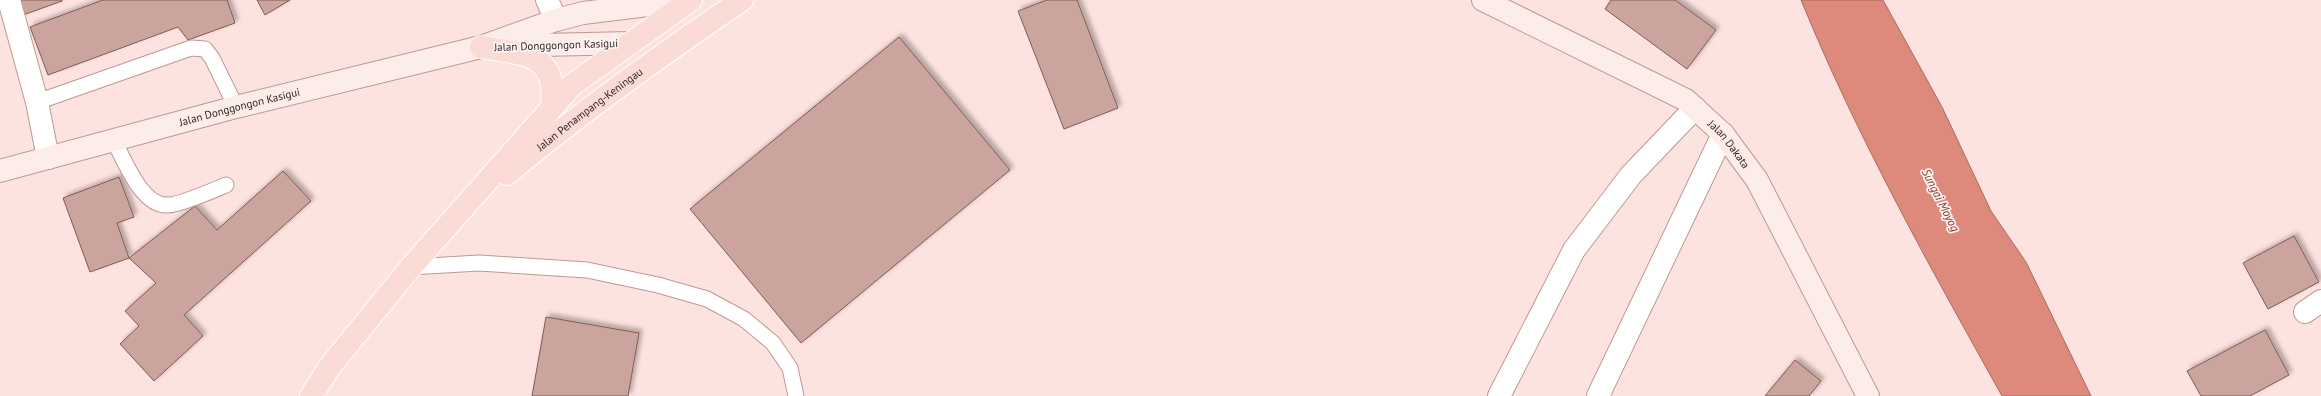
<svg xmlns="http://www.w3.org/2000/svg" width="2321" height="396" font-family="'PT Sans',sans-serif">
	<style>
		.water { fill: #dd897c; stroke: #aa6b61 }
		.building { fill: #cca49e; stroke: #7f5b55; filter: url(#shadow) }
		.lines { fill: none; stroke-linecap: round; stroke-linejoin: round }
		.lane-casing { stroke: #bf9891; stroke-width: 17 }
		.street-casing { stroke: #bf9891; stroke-width: 24 }
		.secondary-casing { stroke: #bf9891; stroke-width: 24 }
		.primary-casing { stroke: #fff; stroke-width: 24 }
		.lane { stroke: #fff; stroke-width: 15 }
		.street { stroke: #fff; stroke-width: 22 }
		.secondary { stroke: #fdedea; stroke-width: 22 }
		.primary { stroke: #fadbd6; stroke-width: 22 }
		.labels { text-anchor: middle; dominant-baseline: central; stroke-width: 3.5; stroke-linejoin: round; paint-order: stroke }
		.street-label { font-size: 11px; fill: #332421; stroke: #fef5f4 }
		.water-label { font-size: 12px; font-style: italic; fill: #922f25; stroke: #fef5f4 }
	</style>
	<defs>
		<filter id="shadow"><feDropShadow dx="3.5" dy="-3.5" stdDeviation="2" flood-color="#0004"/></filter>
	</defs>
	<rect width="100%" height="100%" fill="#fde3df"/>
	<path class="water" d="M1801 0H1883L1942 107 1991 211 2026 262 2091 396H2002C1930 267 1857 137 1801 0Z"/>
	<path class="building" d="M18 0H62V1L23 15Z
		M103 0H227L235 23 188 40 178 27 48 75 30 27Z
		M257 0H290L265 15Z
		M1047 0H1077L1118 108 1064 129 1018 11Z
		M1611 0H1675L1716 30 1687 69 1605 9Z
		M899 37 1010 170 801 343 690 209Z
		M283 171 311 201 184 315 203 336 154 381 120 344 139 326 125 311 156 283 129 258 195 206 217 230Z
		M119 177 134 217 117 223 129 258 90 272 63 198Z
		M2294 236 2319 282 2268 309 2243 263Z
		M546 317 639 333 628 396H532Z
		M2265 330 2289 375 2250 396H2201L2187 371Z
		M1795 360 1821 381 1809 396H1765Z"/>
	<g class="lines">
		<defs>
			<path id="lane" d="M37 102 191 48 205 49 212 58 236 107
				M114 141C125 161 142 207 168 205 180 205 214 190 226 185
				M411 267 479 263 587 270 658 285 707 299 744 319 773 343 790 368 796 396"/>
			<path id="street" d="M9 0 37 102 48 158
				M547 0 556 20
				M2305 312 2321 301
				M1499 396 1574 250 1631 175 1695 108
				M1598 396 1723 134"/>
			<g id="secondary">
				<path id="s1" d="M1483 0 1686 100 1723 134 1757 180 1868 396"/>
				<path d="M500 46 631 43"/>
				<path id="s2" d="M0 171 236 107 481 47 556 20 583 13 689 0"/>
			</g>
			<g id="primary">
				<path d="M481 47C523 55 558 51 552 107"/>
				<path id="s3" d="M507 174C582 111 661 55 742 0"/>
				<path d="M311 396 331 365 411 267 572 85 691 0"/>
			</g>
		</defs>
		<use href="#lane" class="lane-casing"/>
		<use href="#street" class="street-casing"/>
		<use href="#secondary" class="secondary-casing"/>
		<use href="#primary" class="primary-casing"/>
		<use href="#lane" class="lane"/>
		<use href="#street" class="street"/>
		<use href="#secondary" class="secondary"/>
		<use href="#primary" class="primary"/>
	</g>
	<g class="labels">
		<g class="street-label">
			<text transform="translate(556 45) rotate(-2)">Jalan Donggongon Kasigui</text>
			<text stroke="none"><textPath href="#s2" startOffset="248">Jalan Donggongon Kasigui</textPath></text>
			<text stroke="none"><textPath href="#s3" startOffset="105">Jalan Penampang-Keningau</textPath></text>
			<text stroke="none"><textPath href="#s1" startOffset="288">Jalan Dakata</textPath></text>
		</g>
		<g class="water-label">
			<text transform="translate(1941 200) rotate(63)">Sungai Moyog</text>
		</g>
	</g>
</svg>
